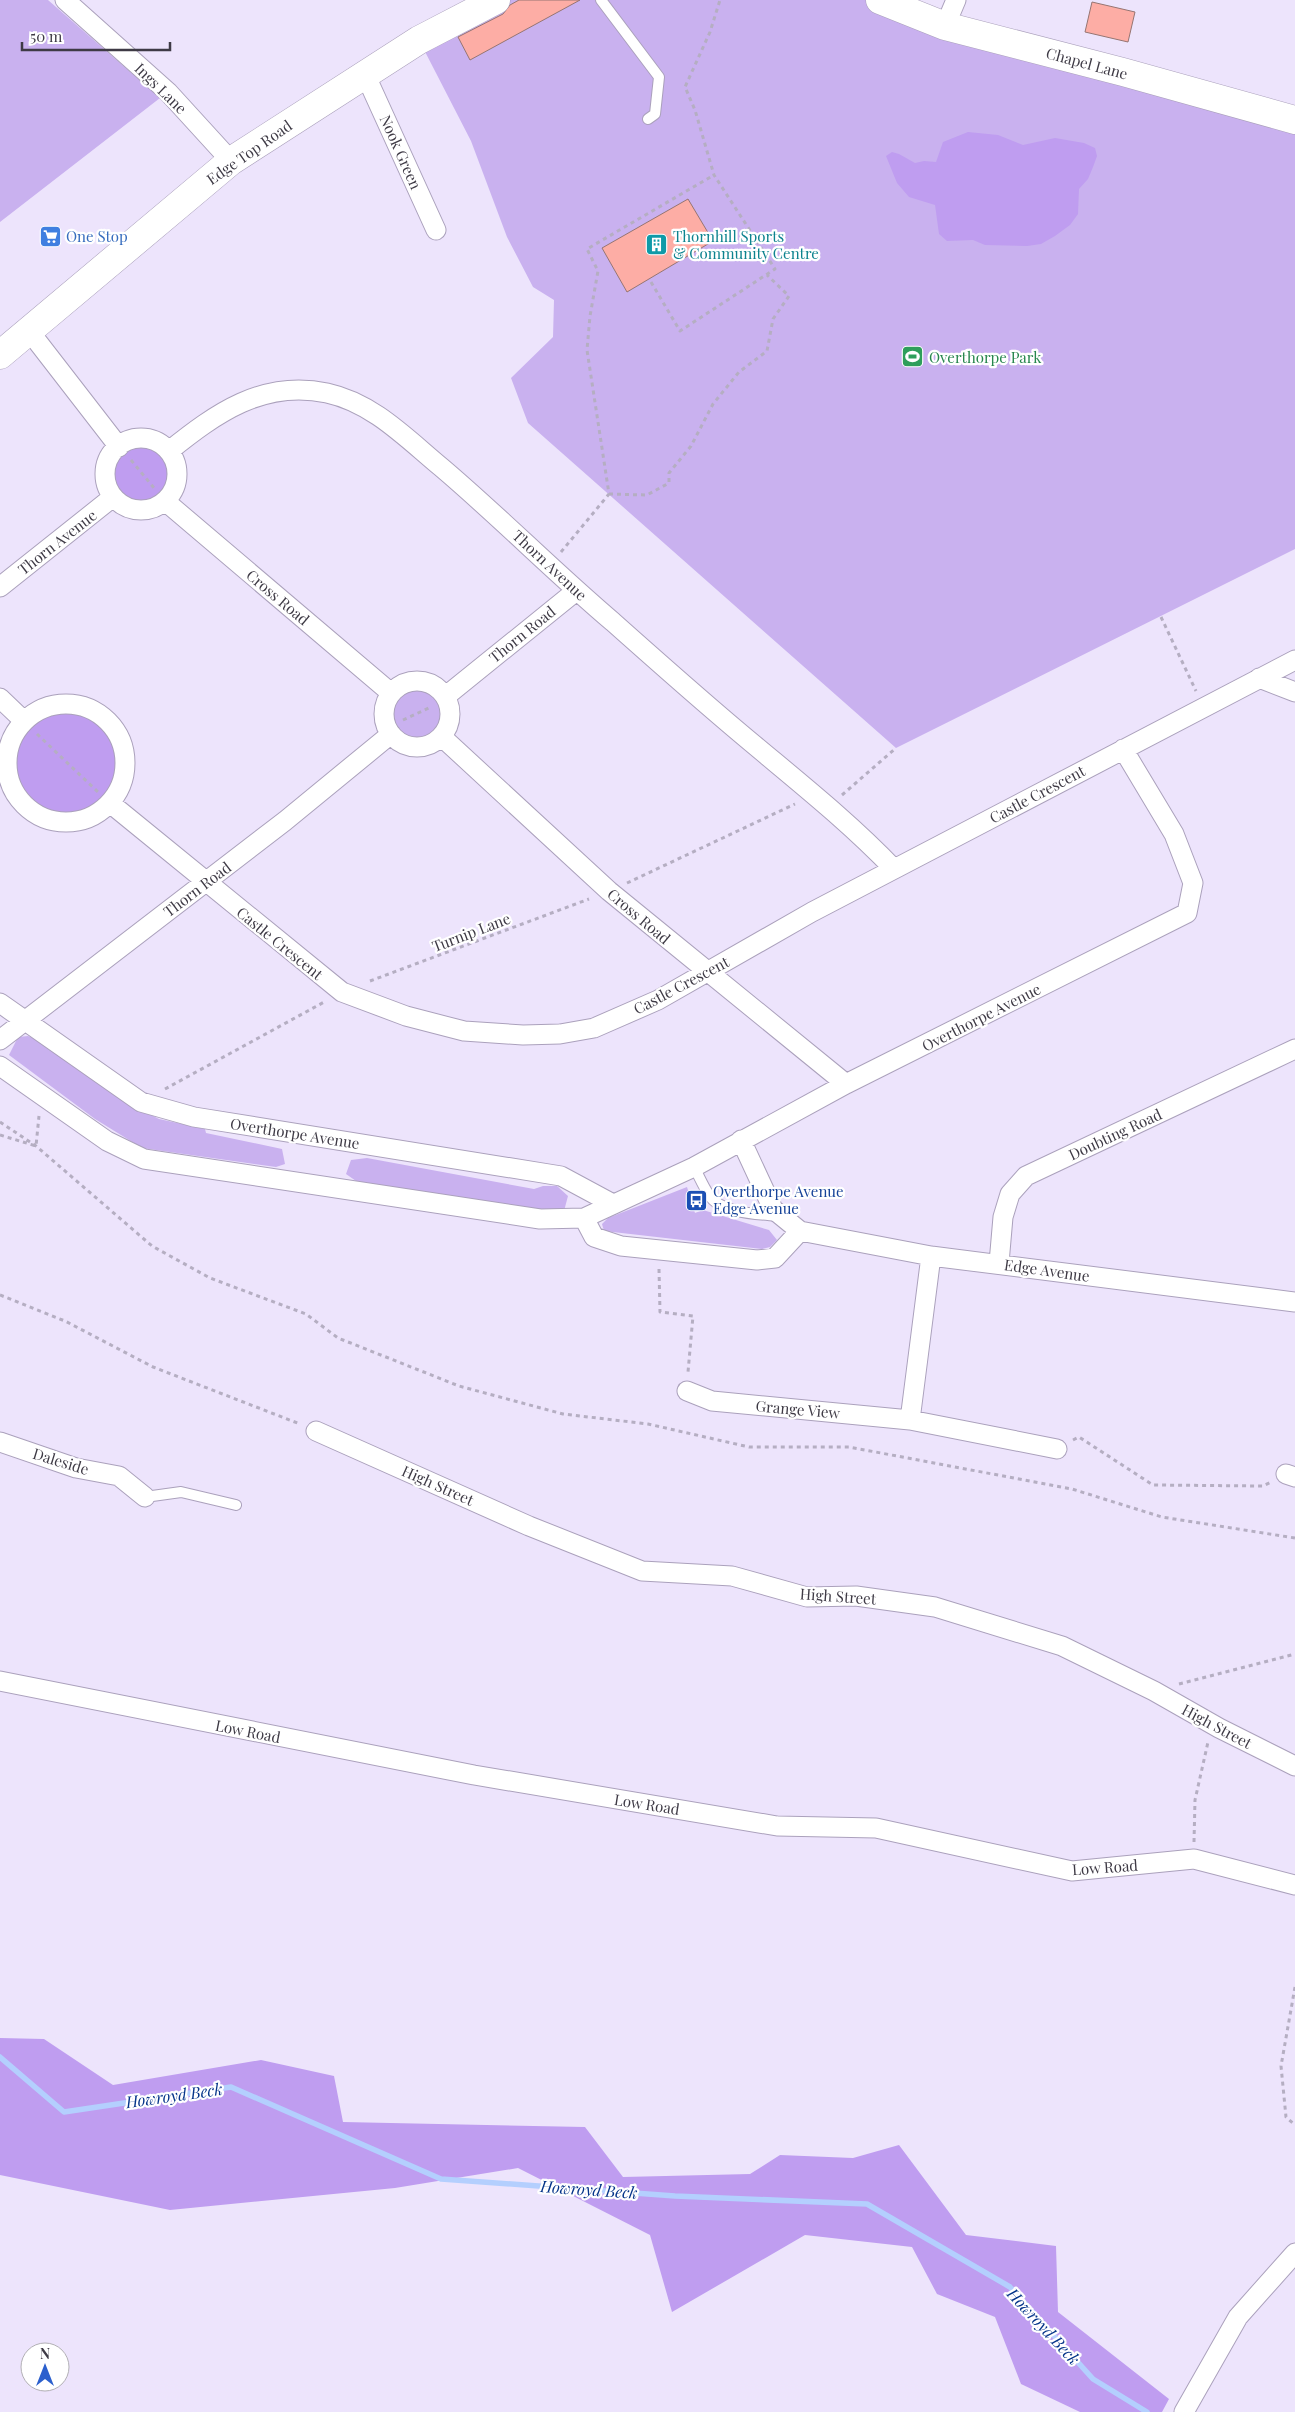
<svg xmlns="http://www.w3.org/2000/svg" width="1295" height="2412" font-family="'Playfair Display',serif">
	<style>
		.green { fill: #c9b1ef }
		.forest { fill: #bf9df0 }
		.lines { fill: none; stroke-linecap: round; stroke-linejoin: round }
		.stream { stroke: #b4cffe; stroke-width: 5.5 }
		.building { fill: #fdada5; stroke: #967572 }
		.lane-casing { stroke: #aba1bc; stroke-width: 12 }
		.street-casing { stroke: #aba1bc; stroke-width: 21 }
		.secondary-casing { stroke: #aba1bc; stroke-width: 29 }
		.path { stroke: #b5aec2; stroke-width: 3; stroke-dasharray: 4 4; stroke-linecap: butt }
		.lane { stroke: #fff; stroke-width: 10 }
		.street { stroke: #fff; stroke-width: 19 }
		.secondary { stroke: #fff; stroke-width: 28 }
		.labels { text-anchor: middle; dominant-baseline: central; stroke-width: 4.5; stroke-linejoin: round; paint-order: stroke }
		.street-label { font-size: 15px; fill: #3e3a45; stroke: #fff }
		.shop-label { font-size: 15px; fill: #366cbe; stroke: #fff; text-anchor: start }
		.culture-label { font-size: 15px; fill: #0d838f; stroke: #fff; text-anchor: start }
		.leisure-label { font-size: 15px; fill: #27864d; stroke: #fff; text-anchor: start }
		.transit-label { font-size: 15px; fill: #164399; stroke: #fff; text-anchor: start }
		.water-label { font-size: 16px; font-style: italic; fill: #043489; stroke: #fff }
	</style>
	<rect width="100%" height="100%" fill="#ede4fc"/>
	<path class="green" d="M0 0H48L160 98 0 222Z
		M496 0H880L1295 120V549L896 748 528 423 511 378 553 337 554 300 533 287 507 237 471 141 419 40Z
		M384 714a33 33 0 1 1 66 0a33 33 0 1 1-66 0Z
		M28 1036 41 1041 114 1095 159 1119 205 1129 206 1133 282 1149 285 1164 276 1167 142 1148 95 1119 9 1055 18 1037Z
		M367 1158 534 1189 543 1186H557L568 1196 564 1211H543L356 1181 346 1174 351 1160Z
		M687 1187 695 1213 703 1210 769 1230 777 1240 770 1247 762 1249 604 1231 602 1224 608 1218Z"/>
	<path class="forest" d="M968 132 998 135 1023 145 1055 138 1084 143 1095 148 1097 156 1093 167 1088 179 1079 189 1078 214 1070 225 1055 236 1041 244 1027 246 985 245 973 240 947 241 939 234 935 205 909 197 897 183 886 156 892 152 899 154 915 163 924 161 936 162 943 142Z
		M105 474a36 36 0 1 1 72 0a36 36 0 1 1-72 0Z
		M7 763a59 59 0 1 1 118 0a59 59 0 1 1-118 0Z
		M0 2038 44 2039 113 2085 261 2060 334 2076 343 2122 585 2127 623 2177 750 2174 780 2155 853 2158 899 2145 966 2235 1056 2246 1058 2312 1169 2399 1162 2412H1080L1021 2384 995 2317 937 2294 912 2247 805 2235 672 2312 650 2235 518 2168 395 2188 170 2210 0 2175Z"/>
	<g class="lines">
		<path class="stream" d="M0 2057 64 2112 231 2087 441 2179 675 2196 867 2204 1010 2287 1093 2379 1147 2412"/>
	</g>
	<path class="building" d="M519 0H580L470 60 458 37 503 14 510 5Z
		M1092 2 1135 12 1128 42 1085 32Z
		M688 199 713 241 627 292 602 248Z"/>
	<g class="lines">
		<defs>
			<path id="lane" d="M601 0 659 77 655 114 648 119
				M694 1167C699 1176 703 1186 709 1195 721 1214 760 1214 779 1216
				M145 1497 181 1492 236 1505"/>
			<path id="street" d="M65 0 168 92 231 161
				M945 26 956 0
				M365 74 436 230
				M30 332 119 447
				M105 474a36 36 0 1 1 72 0a36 36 0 1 1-72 0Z
				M169 451C215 414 263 379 327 393 373 403 406 438 441 467 500 517 554 572 613 622 659 663 705 704 752 743 801 784 850 823 894 869
				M165 501 391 693
				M0 587 113 497
				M1259 678 1295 692
				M384 714a33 33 0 1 1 66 0a33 33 0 1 1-66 0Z
				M446 696 576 591
				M0 698 24 721
				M7 763a59 59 0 1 1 118 0a59 59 0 1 1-118 0Z
				M442 737 609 891 846 1084
				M110 803 342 992 406 1016 464 1031 523 1035 560 1034 594 1028 658 1000 812 912 1295 660
				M0 1003 141 1102 194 1117 561 1176 613 1204
				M0 1040 285 821 391 734
				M0 1066 107 1141 144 1159 540 1219 584 1218 694 1167 846 1084 1187 913 1193 883 1174 834 1123 749
				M741 1140 773 1209 800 1231 931 1256 1295 1302
				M584 1218 594 1237 621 1246 757 1260 775 1258 800 1231
				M999 1263 1003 1217 1010 1194 1026 1176 1295 1049
				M687 1391 712 1401 910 1420 931 1256
				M910 1420 1057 1449
				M316 1431 529 1526 642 1571 732 1576 807 1597 856 1596 935 1607 1062 1646 1154 1691 1219 1728 1295 1766
				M0 1442 76 1468 119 1476 145 1497
				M1286 1474 1295 1477
				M0 1681 474 1775 777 1826 876 1828 1072 1871 1194 1859 1295 1885
				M1184 2412 1238 2317 1295 2253"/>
			<path id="secondary" d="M880 0 945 26 1123 72 1295 120
				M0 355 231 161 419 40 496 0"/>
		</defs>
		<use href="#lane" class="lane-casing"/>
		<use href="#street" class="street-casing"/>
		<use href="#secondary" class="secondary-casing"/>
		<path class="path" d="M651 282 680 331 775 269 714 175 695 110 685 87 710 32 720 0
			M131 460 154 488
			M609 494 647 495 669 483V473L691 446 713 404 739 372 767 351 773 319 789 296 767 275
			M561 552 609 494 587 350 590 316 598 271 587 249 714 175
			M1161 617 1196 691
			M403 720 431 707
			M37 734 98 792
			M842 795 896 748
			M627 883 795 804
			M370 981 589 899
			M165 1089 326 1001
			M0 1122 36 1146 152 1246 210 1278 306 1314 338 1338 459 1386 563 1414 648 1424 749 1447H849L1072 1489 1162 1517 1295 1538
			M0 1135 36 1146 39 1116
			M659 1269 660 1312 693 1316 688 1372
			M0 1295 65 1321 153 1367 300 1424
			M1073 1440 1079 1437 1153 1485 1263 1486 1271 1482
			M1179 1684 1295 1654
			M1194 1842 1195 1800 1208 1742
			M1295 1987 1281 2066 1286 2117 1295 2125"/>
		<use href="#lane" class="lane"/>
		<use href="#street" class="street"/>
		<use href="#secondary" class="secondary"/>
	</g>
	<defs>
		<symbol id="supermarket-square" viewBox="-11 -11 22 22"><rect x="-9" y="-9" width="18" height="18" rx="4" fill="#3f7fe0" stroke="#fff"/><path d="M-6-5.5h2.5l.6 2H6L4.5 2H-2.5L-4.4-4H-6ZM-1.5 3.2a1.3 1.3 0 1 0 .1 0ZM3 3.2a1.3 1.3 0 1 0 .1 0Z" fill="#fff"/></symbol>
		<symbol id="building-square" viewBox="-11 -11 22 22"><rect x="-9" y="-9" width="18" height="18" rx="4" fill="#0f9aa8" stroke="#fff"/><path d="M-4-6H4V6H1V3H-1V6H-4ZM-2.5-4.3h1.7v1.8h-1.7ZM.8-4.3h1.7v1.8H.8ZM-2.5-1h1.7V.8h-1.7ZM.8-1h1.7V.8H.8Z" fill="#fff"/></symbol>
		<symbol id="stadium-square" viewBox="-11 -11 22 22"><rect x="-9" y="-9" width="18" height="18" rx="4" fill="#2e9e5b" stroke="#fff"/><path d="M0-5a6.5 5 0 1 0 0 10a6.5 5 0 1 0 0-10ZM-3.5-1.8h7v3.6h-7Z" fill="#fff"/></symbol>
		<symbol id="bus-square" viewBox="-11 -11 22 22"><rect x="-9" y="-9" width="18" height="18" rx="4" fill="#1a4fb4" stroke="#fff"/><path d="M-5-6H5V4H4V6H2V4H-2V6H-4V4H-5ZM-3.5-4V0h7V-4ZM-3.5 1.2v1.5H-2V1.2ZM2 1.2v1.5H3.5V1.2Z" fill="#fff"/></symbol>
	</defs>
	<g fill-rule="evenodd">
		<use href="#supermarket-square" x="38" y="224" width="25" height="25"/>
		<use href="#building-square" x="644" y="232" width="25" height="25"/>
		<use href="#stadium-square" x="900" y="344" width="25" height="25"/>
		<use href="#bus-square" x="684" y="1188" width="25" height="25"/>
	</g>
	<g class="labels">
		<g class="street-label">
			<text transform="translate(1087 63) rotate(15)">Chapel Lane</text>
			<text transform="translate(161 88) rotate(44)">Ings Lane</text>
			<text transform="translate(249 152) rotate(-35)">Edge Top Road</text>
			<text transform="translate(401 152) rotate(66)">Nook Green</text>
			<text transform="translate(57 542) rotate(-38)">Thorn Avenue</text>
			<text transform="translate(550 565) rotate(43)">Thorn Avenue</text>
			<text transform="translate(278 597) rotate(40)">Cross Road</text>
			<text transform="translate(522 634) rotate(-39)">Thorn Road</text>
			<text transform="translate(1037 794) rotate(-28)">Castle Crescent</text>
			<text transform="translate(197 889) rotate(-37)">Thorn Road</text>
			<text transform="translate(639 916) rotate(40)">Cross Road</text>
			<text transform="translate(471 932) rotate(-21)">Turnip Lane</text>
			<text transform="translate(280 943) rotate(39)">Castle Crescent</text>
			<text transform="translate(681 985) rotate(-28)">Castle Crescent</text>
			<text transform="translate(981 1017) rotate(-27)">Overthorpe Avenue</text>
			<text transform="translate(295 1133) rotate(9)">Overthorpe Avenue</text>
			<text transform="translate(1115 1134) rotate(-25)">Doubting Road</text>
			<text transform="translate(1047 1270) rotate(8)">Edge Avenue</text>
			<text transform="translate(798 1409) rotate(5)">Grange View</text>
			<text transform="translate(61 1461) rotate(17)">Daleside</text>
			<text transform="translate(438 1485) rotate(24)">High Street</text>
			<text transform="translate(838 1596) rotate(4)">High Street</text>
			<text transform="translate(1217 1726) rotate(28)">High Street</text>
			<text transform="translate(248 1731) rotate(11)">Low Road</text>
			<text transform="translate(647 1804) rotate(9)">Low Road</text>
			<text transform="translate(1105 1867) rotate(-4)">Low Road</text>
		</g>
		<g class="shop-label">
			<text x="66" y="236">One Stop</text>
		</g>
		<g class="culture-label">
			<text x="673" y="236">Thornhill Sports<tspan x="673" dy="17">&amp; Community Centre</tspan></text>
		</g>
		<g class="leisure-label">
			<text x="929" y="357">Overthorpe Park</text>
		</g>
		<g class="transit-label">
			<text x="713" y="1191">Overthorpe Avenue<tspan x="713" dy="17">Edge Avenue</tspan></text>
		</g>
		<g class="water-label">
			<text transform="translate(174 2095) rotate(-8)">Howroyd Beck</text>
			<text transform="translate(589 2189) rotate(4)">Howroyd Beck</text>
			<text transform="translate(1044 2326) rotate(47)">Howroyd Beck</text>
		</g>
	</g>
	<g transform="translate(45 2367)"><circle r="24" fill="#ffffff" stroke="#b2b0b5"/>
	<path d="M0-4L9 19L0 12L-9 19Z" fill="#2b5fcd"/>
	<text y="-8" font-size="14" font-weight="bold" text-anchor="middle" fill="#3e3a45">N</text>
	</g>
	<path d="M22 42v8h148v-8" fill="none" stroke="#3e3a45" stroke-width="2.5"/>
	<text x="30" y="42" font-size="15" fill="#3e3a45" stroke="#ffffff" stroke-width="4" paint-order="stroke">50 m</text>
</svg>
